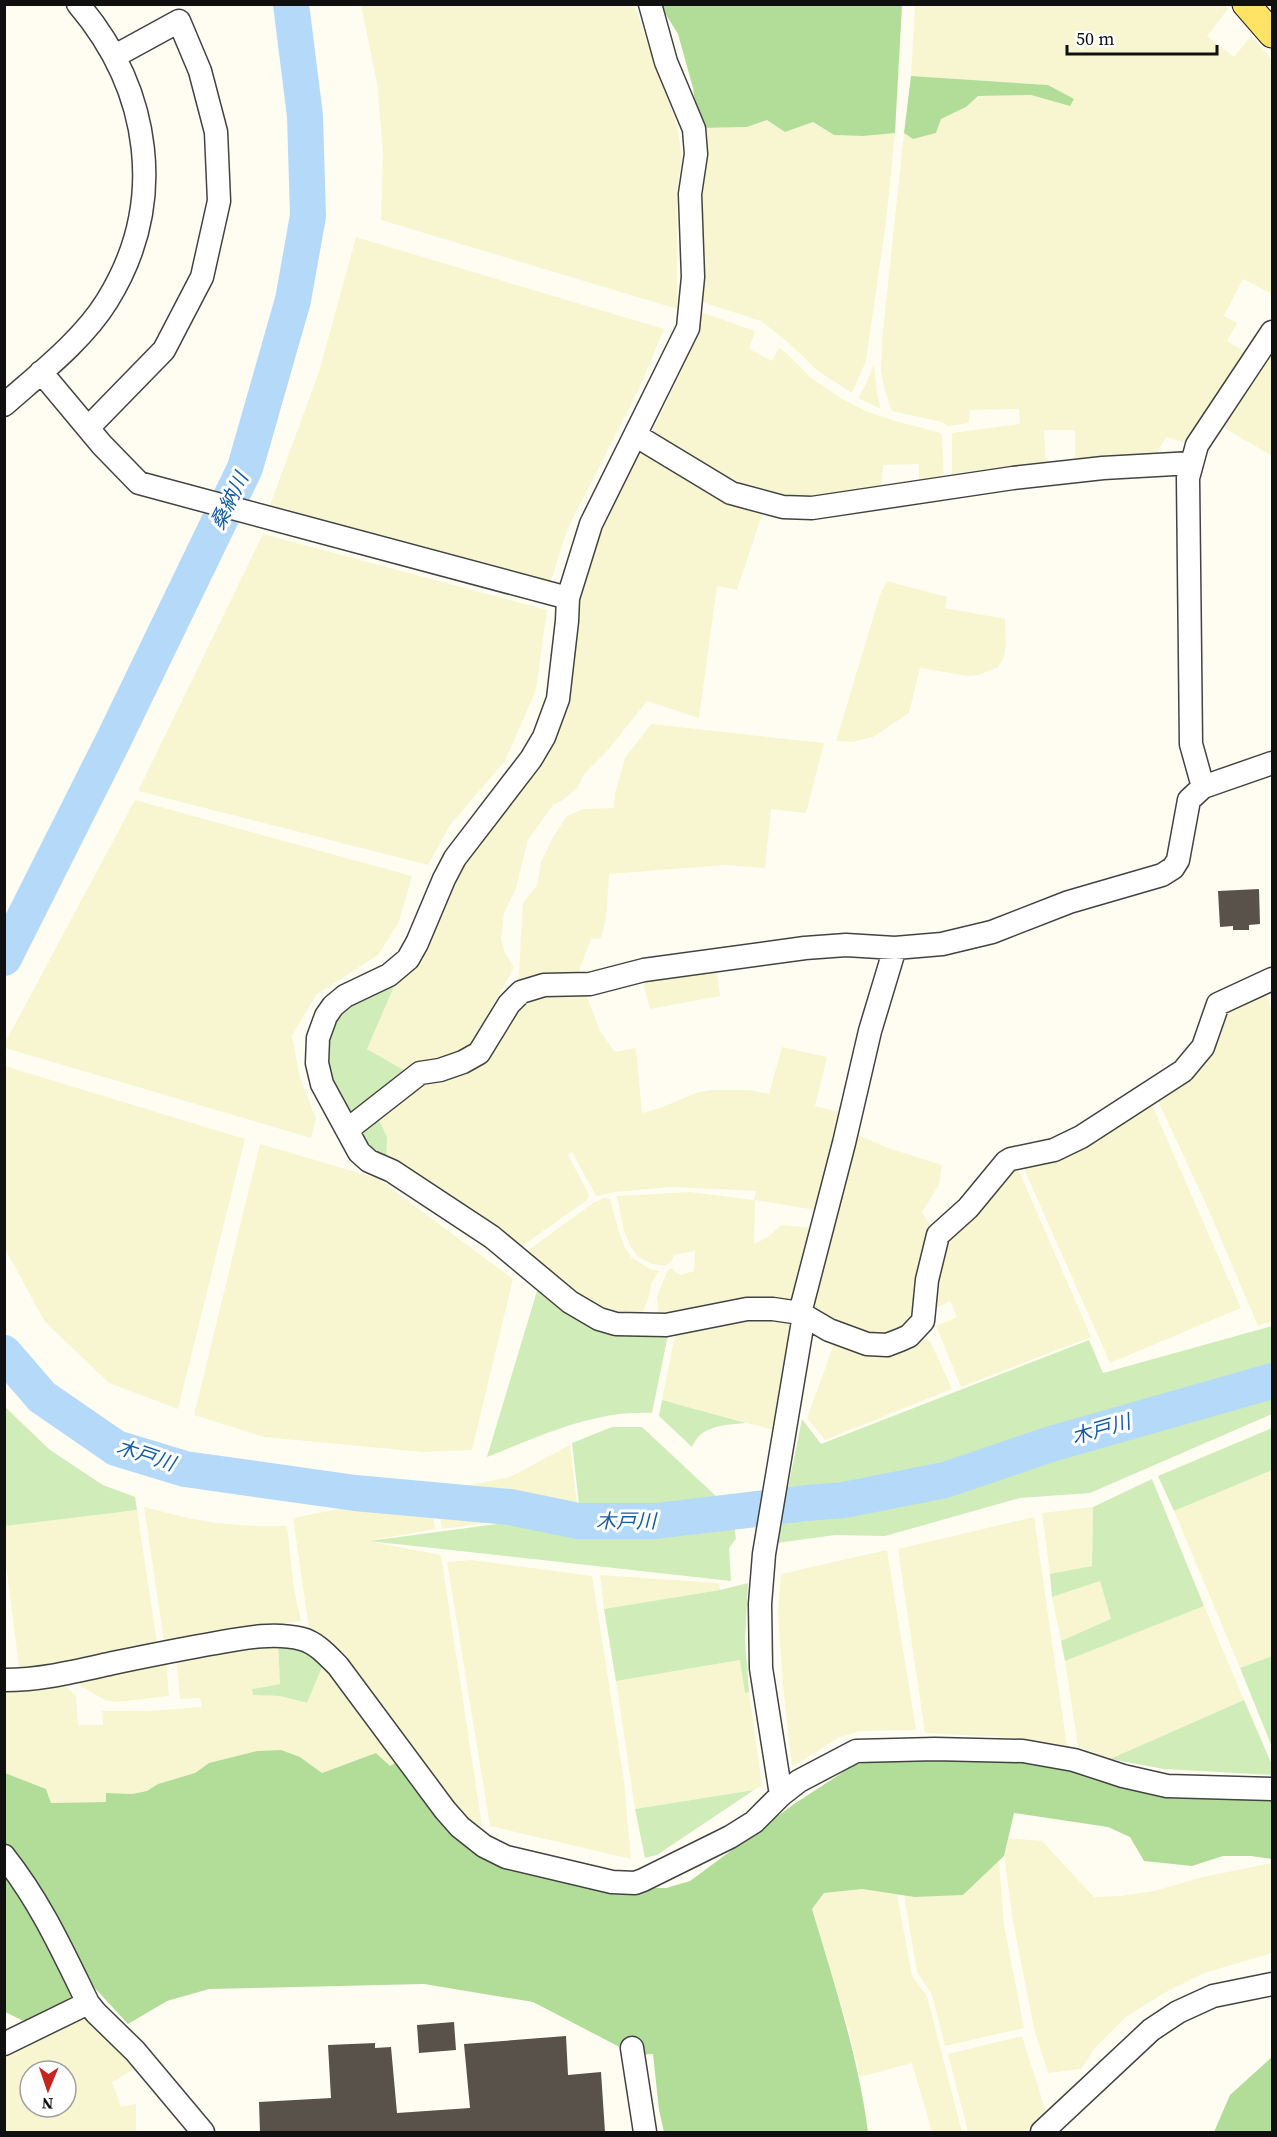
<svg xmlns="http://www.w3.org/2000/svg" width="1277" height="2137" font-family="'Source Serif 4','Noto Sans JP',serif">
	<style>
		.farmland { fill: #f7f6d1; fill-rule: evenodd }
		.green { fill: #d0ecb9 }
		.forest { fill: #b2dd98 }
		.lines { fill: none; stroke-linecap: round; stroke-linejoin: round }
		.river { stroke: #b5daf9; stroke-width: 36 }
		.building { fill: #59524b }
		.minor-casing { stroke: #434343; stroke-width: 25 }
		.major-casing { stroke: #212121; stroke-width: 29 }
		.minor { stroke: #fff; stroke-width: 22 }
		.major { stroke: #fee364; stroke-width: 27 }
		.labels { text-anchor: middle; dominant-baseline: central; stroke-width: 6; stroke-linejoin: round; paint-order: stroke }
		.water-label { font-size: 20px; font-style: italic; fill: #125ca8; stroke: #fff }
	</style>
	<rect width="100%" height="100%" fill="#fffdf2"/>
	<path class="farmland" d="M361 5H634L677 125 682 156 677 193V309L381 220 383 153 377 83Z
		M915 5H1224L1228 9 1207 36 1234 57 1252 35 1272 60V294L1243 279 1224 316 1237 323 1227 341 1246 352 1191 445 1166 437 1154 458 1075 463V430H1044L1046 467 952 481V433L1020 424 1019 409 970 410 969 423 948 426 942 422 892 411 884 388 881 370 882 340 904 133 913 139 941 119 966 107 978 96 1031 95 1070 106 1048 85 911 76Z
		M767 120 785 132 813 122 834 135 863 136 895 133 886 222 866 361 852 393 818 371 791 345 761 321 699 301V128L747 127Z
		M356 237 664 329 638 391 567 530 550 584 270 505 319 372Z
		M698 311 755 331 749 349 772 361 779 348 786 353 811 378 839 397 866 411 891 420 938 432 942 435 944 480 919 485V464L883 465 881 491 811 503 751 495 649 439 697 335Z
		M1267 354 1272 357V456L1221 426Z
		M874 364 877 394 881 409 858 398 866 384Z
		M640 448 764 509 737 590 717 586 699 718 647 701 607 751 585 773 577 788 563 800 553 805 528 840 516 888 504 913 501 939 505 953 514 967 471 1046 461 1055 409 1073 367 1049 399 975 447 882 535 762 577 576Z
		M263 534 547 610 536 690 505 761 450 825 428 865 138 791Z
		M887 581 947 597 945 608 1005 619 1006 644 1004 657 998 667 979 675 968 676 920 668 909 713 873 737 852 742 836 741 880 595Z
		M651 724 824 743 806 813 771 809 765 868 725 865 609 874 606 919 601 938 591 939 576 979 518 988 523 903 537 885 541 862 553 837 567 816 583 809 614 808 615 793 625 758Z
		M135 800 412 876 399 922 378 955 316 995 292 1036 300 1078 316 1118 311 1138 5 1048V1043Z
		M716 966 720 996 650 1009 642 979Z
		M584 989 600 1031 615 1052 636 1048 642 1113 660 1108 696 1093 710 1090H749L769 1094 782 1047 827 1057 815 1106 843 1113 822 1211 755 1200 754 1244 768 1237 781 1225 815 1228 795 1303 659 1316 657 1296 668 1270 673 1268 675 1272 681 1275 694 1271 695 1251 674 1255 671 1262 665 1266 652 1264 638 1257 630 1245 624 1231 617 1196 690 1192 754 1200 756 1191 671 1187 615 1192 596 1196 572 1152 568 1155 589 1195 587 1200 518 1249 386 1163 375 1112 442 1074 522 997Z
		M1264 989 1272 1010V1321L1258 1326 1206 1204 1158 1101V1094L1225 1005Z
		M5 1066 245 1139 178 1409 109 1383 45 1322 5 1249Z
		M1151 1103 1241 1308 1110 1363 1021 1162Z
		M853 1133 888 1148 942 1165 939 1185 922 1212 936 1235 919 1319 885 1336 868 1334 811 1311Z
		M260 1144 377 1178 513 1279 472 1450 423 1452 264 1437 194 1415Z
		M1016 1164 1091 1337 961 1387 936 1326 957 1317 950 1301 929 1312 943 1242Z
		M604 1198 610 1199 619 1232 625 1248 631 1257 650 1269 659 1271 651 1284 649 1296 641 1317 598 1312 523 1254 593 1203Z
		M790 1317 777 1431 662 1400 676 1330 731 1318Z
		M921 1337 930 1341 952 1389 825 1440 807 1418 835 1341Z
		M570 1445 578 1511 442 1529 436 1492 510 1477Z
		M1272 1470V1656L1240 1668 1174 1511Z
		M430 1491 435 1529 368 1541 441 1555 482 1826 473 1825 468 1820 434 1775 409 1746 362 1678 310 1636 293 1518Z
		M144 1507 188 1518 216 1523 255 1526H287L294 1589 301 1621 164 1641Z
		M1093 1507 1092 1566 1050 1574 1042 1513Z
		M137 1510 157 1643 51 1664 19 1667 5 1556 4 1526Z
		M1034 1517 1067 1746 1020 1738 925 1733 898 1549Z
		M887 1550 916 1730 860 1731 838 1738 792 1767 783 1686 778 1614 781 1574Z
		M472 1560 592 1576 624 1781 631 1859 490 1826 447 1562Z
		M600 1575 719 1583 720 1590 604 1609Z
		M1100 1581 1111 1620 1061 1641 1052 1597Z
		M1204 1606 1244 1700 1110 1759 1078 1747 1065 1661Z
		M278 1642 280 1684 252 1689 253 1695 280 1696 307 1703 323 1665 397 1762 390 1766 376 1753 322 1773 300 1757 209 1763 195 1773 158 1784 147 1791 132 1794 106 1793V1802L51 1803 46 1789 5 1773 4 1689 61 1681 76 1696 78 1725H103L102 1711H149L202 1707 200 1698 180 1699 176 1659Z
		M166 1660 169 1696 117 1702 105 1700 82 1687 78 1681Z
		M741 1660 745 1693 749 1692 762 1785 754 1790 635 1809 616 1681Z
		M1008 1838 1042 1841 1094 1897 1120 1896 1154 1891 1203 1877 1272 1863V1953L1204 1973 1164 1993 1126 2017 1095 2048 1081 2069 1048 2073 1034 2029 1013 1921 1004 1856Z
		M999 1861 1004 1925 1024 2028 945 2046 932 1995 917 1972 904 1895 915 1897 963 1895Z
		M862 1889 897 1894 912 1976 927 1996 962 2132H932L912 2063 860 2077 851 2038 812 1909 824 1893Z
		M84 2013 131 2057 133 2070 112 2082 121 2107 136 2104V2132H5V2052ZM30 2071H66V2107H30Z
		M1022 2036 1046 2112 1025 2132H968L948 2054Z"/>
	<path class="green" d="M399 975 367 1049 409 1073 350 1117 322 1063 332 1014Z
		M375 1112 387 1137 386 1163 355 1133Z
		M540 1281 567 1305 669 1330 652 1413C594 1410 540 1436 487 1457Z
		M1272 1326V1414L1090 1493 1020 1498 885 1536 835 1535 777 1543 802 1419 821 1444 1089 1340 1103 1373Z
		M662 1400 746 1423C725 1425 701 1425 692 1447L659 1416Z
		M4 1406 50 1450 103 1485 135 1497 137 1510 5 1526Z
		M612 1427H642L732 1511 736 1539 729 1548 731 1581 369 1541 580 1513 572 1443Z
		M1272 1428V1470L1174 1511 1158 1476Z
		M1152 1479 1204 1606 1065 1661 1061 1641 1111 1619 1100 1581 1052 1597 1050 1574 1092 1566 1093 1507Z
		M748 1583 745 1640 749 1692 745 1693 740 1660 616 1681 604 1609 720 1590Z
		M278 1642 303 1647 323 1665 307 1703 280 1696 253 1695 252 1689 280 1684Z
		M1272 1656V1747L1240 1668Z
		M1244 1700 1272 1765V1775L1164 1769 1110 1759Z
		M754 1790 657 1855 645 1858 635 1809Z"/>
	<path class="forest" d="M660 5H902L895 133 863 136 834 135 813 122 785 132 767 120 747 127 699 128 693 88 678 34Z
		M911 76 1048 85 1074 99 1070 106 1031 95 978 96 966 107 941 119 936 133 913 139 904 133Z
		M281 1750 300 1757 322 1773 376 1753 390 1766 397 1762 451 1828 609 1888H666L690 1881 794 1804 854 1765 863 1763 932 1758 1019 1757 1272 1798V1859L1251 1856H1223L1192 1866 1144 1861 1130 1837 1108 1827 1014 1813 1004 1856 963 1895 915 1897 862 1889 824 1893 812 1909C834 1983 858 2055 868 2132H664L659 2110 653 2054 635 2055 533 2002 424 1984 209 1989 167 2001 128 2024 80 1972 5 1846V1773L46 1789 51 1803 106 1802V1793L132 1794 147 1791 158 1784 195 1773 209 1763 257 1751Z
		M4 1863 80 2002 30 2024 5 2012Z
		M1272 2057V2132H1214L1230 2095Z"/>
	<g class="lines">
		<path class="river" d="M4 958 114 739 245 468 293 300 308 216 305 116 291 4
			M4 1353 42 1397 116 1448 185 1469 355 1493 510 1507 578 1521H656L807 1503 844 1500 945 1480 1051 1444 1272 1381"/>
	</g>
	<path class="building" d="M1259 889 1260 924 1249 925V930H1233V926L1220 927 1218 891Z
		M454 2022 456 2050 419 2053 417 2025Z
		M566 2036 568 2075 601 2072 605 2132 260 2133 259 2102 331 2098 328 2045 375 2043V2048L391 2047 397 2113 470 2108 464 2044Z"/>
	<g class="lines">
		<defs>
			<path id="minor" d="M650 4 666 62 694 129 696 154 690 194 693 277 688 328 591 524 568 598 567 621 558 699 544 737 531 759 455 858 444 879 417 943 408 959 389 975 345 996 333 1006 326 1016 318 1038 317 1063 322 1084 359 1152 369 1161 392 1171 492 1237 570 1302 599 1319 616 1324 666 1325 747 1309H773L800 1313 829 1330 867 1344 887 1345 900 1340 909 1336 923 1321 927 1280 938 1235 968 1208 1006 1162 1011 1159 1054 1150 1081 1137 1183 1071 1203 1047 1218 1004 1272 979
				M41 372 102 445 139 483 568 598
				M4 405C39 374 83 340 107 301 168 203 151 90 78 4
				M88 428 164 350 202 277 219 201 216 132 200 71 179 21 115 56
				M635 435 731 493 783 507 812 508 1013 478 1103 468 1192 463
				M1203 787 1191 744 1188 478 1197 445 1272 332
				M347 1130 420 1073 440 1070 463 1062 479 1053 509 1004 521 992 544 985 590 984 644 970 805 948 846 945 895 948 942 944 992 932 1069 902 1162 875 1173 868 1178 860 1189 800 1203 787 1272 763
				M800 1313 844 1143 870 1031 895 948
				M4 1680C42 1680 77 1671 113 1663 147 1656 181 1649 216 1643 244 1638 274 1632 302 1639 317 1643 328 1656 338 1666L445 1810 460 1827 484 1846 506 1857 612 1882 635 1883 643 1880 730 1837 754 1822 781 1795 799 1781 856 1751 935 1749 1023 1751 1074 1760 1123 1776 1167 1786 1272 1789
				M781 1795 761 1668 760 1604 764 1554 804 1315
				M4 1856C41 1903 62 1950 88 2003L96 2013 135 2051 203 2132
				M4 2044 88 2003
				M632 2048 645 2132
				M1042 2132 1151 2030 1178 2012 1213 1996 1272 1984"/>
			<path id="major" d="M1246 4 1272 34"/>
		</defs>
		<use href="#minor" class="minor-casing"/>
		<use href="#major" class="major-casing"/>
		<use href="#minor" class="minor"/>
		<use href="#major" class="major"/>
	</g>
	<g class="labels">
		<g class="water-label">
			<text transform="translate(229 501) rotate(-64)">桑納川</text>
			<text transform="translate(1101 1429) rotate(-16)">木戸川</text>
			<text transform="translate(146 1455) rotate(18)">木戸川</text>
			<text x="626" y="1521">木戸川</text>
		</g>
	</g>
	<rect width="1277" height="2137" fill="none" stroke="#101010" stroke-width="12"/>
	<g transform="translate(48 2089) rotate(182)"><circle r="28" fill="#ffffff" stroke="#9f9f9f" stroke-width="1.5"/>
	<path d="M0-4.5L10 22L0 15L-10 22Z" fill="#c72521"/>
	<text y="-9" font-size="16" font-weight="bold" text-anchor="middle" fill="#101010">N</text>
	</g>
	<path d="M1067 45v9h150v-9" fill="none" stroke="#101010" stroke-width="3"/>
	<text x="1076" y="45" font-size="18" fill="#101010" stroke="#ffffff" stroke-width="4.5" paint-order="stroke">50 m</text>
</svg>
